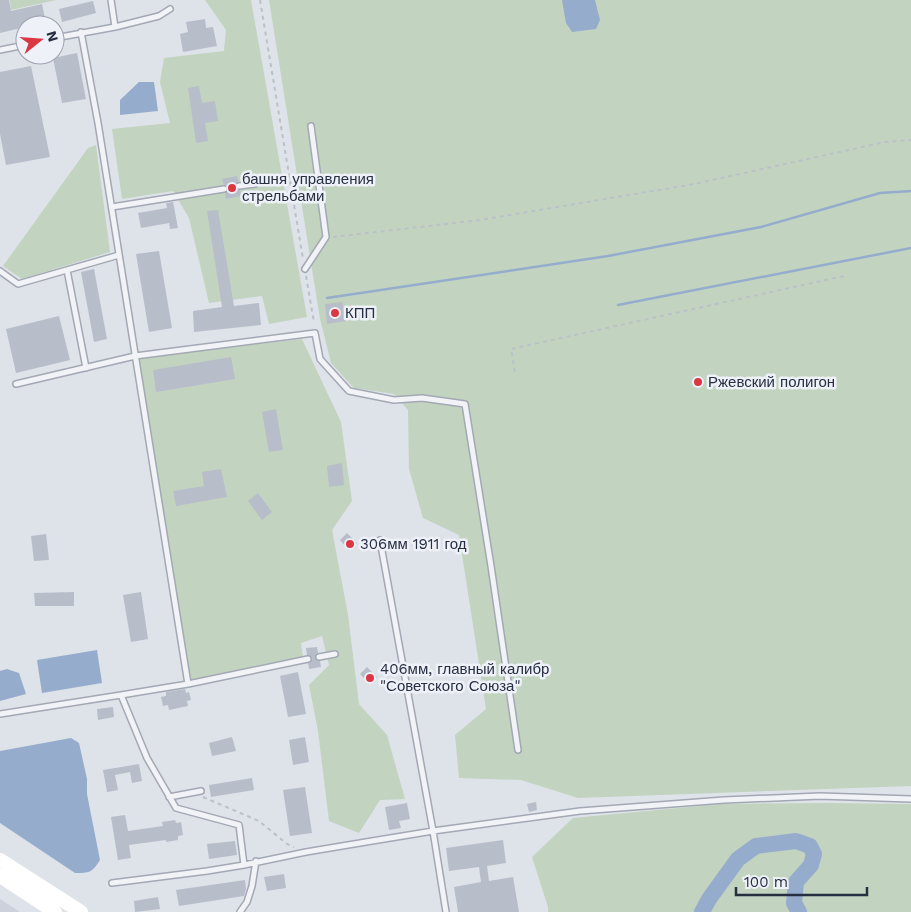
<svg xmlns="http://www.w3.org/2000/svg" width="911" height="912" font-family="'Work Sans',sans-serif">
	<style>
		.built { fill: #ccd1dc }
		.green { fill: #c2d4bf }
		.water { fill: #96accd }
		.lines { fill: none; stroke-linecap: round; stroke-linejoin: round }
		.stream { stroke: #96accd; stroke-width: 2.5 }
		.river { stroke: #96accd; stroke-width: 16 }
		.building { fill: #b8bdca }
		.service-casing { stroke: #a3a8b4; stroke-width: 8 }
		.path { stroke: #bcc0c8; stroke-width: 2; stroke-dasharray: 4 4; stroke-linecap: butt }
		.service { stroke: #f1f3f7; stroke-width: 5 }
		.secondary { stroke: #fff; stroke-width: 14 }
		.poi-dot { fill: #db3743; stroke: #eef1f7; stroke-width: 2 }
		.labels { text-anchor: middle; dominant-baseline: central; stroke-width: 5; stroke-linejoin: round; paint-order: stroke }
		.poi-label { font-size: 15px; fill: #262e42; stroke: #eef1f7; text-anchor: start }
	</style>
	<rect width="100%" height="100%" fill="#dee2e9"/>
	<path class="built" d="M0 899 20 912H0Z"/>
	<path class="green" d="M10 0H56L11 10Z
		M205 0H251L307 317 269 324 262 296 209 303 189 218 173 191 122 199 112 129 170 123 160 82 164 58 224 51 226 30Z
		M269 0H911V786L578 798 521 780 459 778 455 735 486 709 459 535 423 518 409 469 408 410 394 394 354 388 331 363 320 319Z
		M96 145 110 252 22 279 3 266 88 148Z
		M302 339 341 422 352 501 332 530 348 615 359 704 387 735 405 799 380 800 359 833 329 821 318 731 309 685 329 665 322 636 301 643 303 657 190 680 156 472 139 358Z
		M828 803 911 804V912H548V907L532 857 573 818 720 804Z"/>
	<path class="water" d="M562 0H595L600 20 596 29 572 32 566 23Z
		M139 82H154L158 111 120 115V100Z
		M97 650 102 683 42 693 37 660Z
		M7 669 19 673 26 694 0 701V671Z
		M71 738 79 743 87 779V794L100 860C92 873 89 873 75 873L0 823V751Z"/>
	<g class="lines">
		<path class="stream" d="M327 298 608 256 761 227 880 193 911 191
			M618 305 911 248"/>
		<path class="river" d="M702 912 709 899 738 859 756 846 796 841 810 846 814 854 811 865 796 882 794 903 799 912"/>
	</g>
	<path class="building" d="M0 0H9L11 11 42 4 46 23 36 25H25V27L0 33Z
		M93 1 96 13 62 22 59 9Z
		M205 19 206 28 213 27 217 46 183 52 180 34 188 32 186 22Z
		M77 53 86 99 62 103 53 58Z
		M31 66 50 157 6 165 0 134V72Z
		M199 86 202 103 215 101 218 121 205 123 208 141 196 143 188 88Z
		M237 176 239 182 235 184V187L237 190H240L241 196 226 199 225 193 228 191V188L226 185H224L222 179Z
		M173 202 178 228 170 229 169 223 141 228 138 213 167 208 166 203Z
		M218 210 234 306 259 303 261 325 194 332 193 311 222 307 207 211Z
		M159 251 172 328 149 332 136 254Z
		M94 269 107 339 94 342 81 272Z
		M342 302 346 321 327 324 325 304Z
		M59 316 70 360 16 373 6 329Z
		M231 357 235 379 156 392 153 370Z
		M276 409 283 450 269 452 262 412Z
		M342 463 344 485 329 487 327 466Z
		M221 469 227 497 176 506 173 491 204 486 202 472Z
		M258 493 272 512 262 520 248 501Z
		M347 533 357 543 349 550 340 540Z
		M46 534 49 560 34 561 31 536Z
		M74 592V606H35L34 593Z
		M141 592 148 639 131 642 123 595Z
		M317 647 318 653 316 654 315 657 316 660 320 661 321 667 309 669 308 663 311 662 312 659 311 656 307 655 306 648Z
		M367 667 377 677 369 684 360 674Z
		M298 672 306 714 288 717 280 676Z
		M185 689 186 693 189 692 191 700 187 701 188 706 169 710 168 705 163 706 161 697 166 696V692Z
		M113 707 114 717 98 720 97 709Z
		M232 737 236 751 212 756 209 743Z
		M305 737 309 762 293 765 289 740Z
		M139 764 142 781 132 783 130 772 115 775 118 790 107 792 103 770Z
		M252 778 254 790 211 797 209 785Z
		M305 787 312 833 290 836 283 790Z
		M536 802 537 810 529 812 527 804Z
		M407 803 410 819 399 821 401 828 389 830 385 807Z
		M125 815 128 831 163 826 162 822 175 820 176 823 181 822 183 835 178 836V840L166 842V840L129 845 131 858 118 860 111 817Z
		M503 840 506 863 487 866 489 881 513 877 519 912H458L454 887 481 882 479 867 449 871 446 848Z
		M235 841 237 855 209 859 207 844Z
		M284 874 286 888 267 891 264 877Z
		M245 880 246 889 244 896 179 906 176 890Z
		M158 897 160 909 135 912 134 901Z"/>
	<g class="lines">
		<defs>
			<path id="service" d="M111 0 115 27
				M81 32 98 123 188 684
				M55 38 115 27 159 16 170 9
				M0 50 25 45
				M239 186 255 184
				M112 207 224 189
				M305 269 326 237 311 126
				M67 270 86 368
				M0 271 18 284 119 255
				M16 384 135 356 315 333 320 359 349 391 394 400 422 398 465 404 491 566 518 750
				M380 540 433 831 446 912
				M319 657 335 654
				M121 695 188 684 308 659
				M0 714 121 695 147 758 176 808 239 825 244 865 306 852 372 841 433 831 580 811 724 800 820 796 911 799
				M169 797 201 791
				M112 883 207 871 244 865
				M240 912 247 902 252 886 256 861"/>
		</defs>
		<use href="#service" class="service-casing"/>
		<path class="path" d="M260 0 303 259
			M333 237 480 220 694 184 885 142 911 140
			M306 276 314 322
			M515 372 511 349 844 276
			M203 797 259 821 287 844 294 847"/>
		<use href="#service" class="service"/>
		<path class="secondary" d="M0 860 81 912
			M0 876 55 912"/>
	</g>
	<g class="poi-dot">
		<circle cx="232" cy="188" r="5"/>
		<circle cx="335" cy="313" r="5"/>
		<circle cx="698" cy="382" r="5"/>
		<circle cx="350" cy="544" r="5"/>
		<circle cx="370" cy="678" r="5"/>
	</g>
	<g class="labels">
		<g class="poi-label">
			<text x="242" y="179">башня управления<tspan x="242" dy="17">стрельбами</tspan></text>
			<text x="345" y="313">КПП</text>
			<text x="708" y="382">Ржевский полигон</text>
			<text x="360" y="544">306мм 1911 год</text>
			<text x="380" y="669">406мм, главный калибр<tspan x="380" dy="17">"Советского Союза"</tspan></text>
		</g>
	</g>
	<g transform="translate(40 40) rotate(73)"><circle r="24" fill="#eef1f7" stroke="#9ea3af"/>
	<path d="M0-4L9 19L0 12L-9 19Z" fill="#db3743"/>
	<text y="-8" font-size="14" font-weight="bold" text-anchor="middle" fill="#262e42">N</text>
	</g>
	<path d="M736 887v8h131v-8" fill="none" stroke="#262e42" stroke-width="2.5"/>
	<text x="744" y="887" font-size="15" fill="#262e42" stroke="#eef1f7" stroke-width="4" paint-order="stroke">100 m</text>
</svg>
